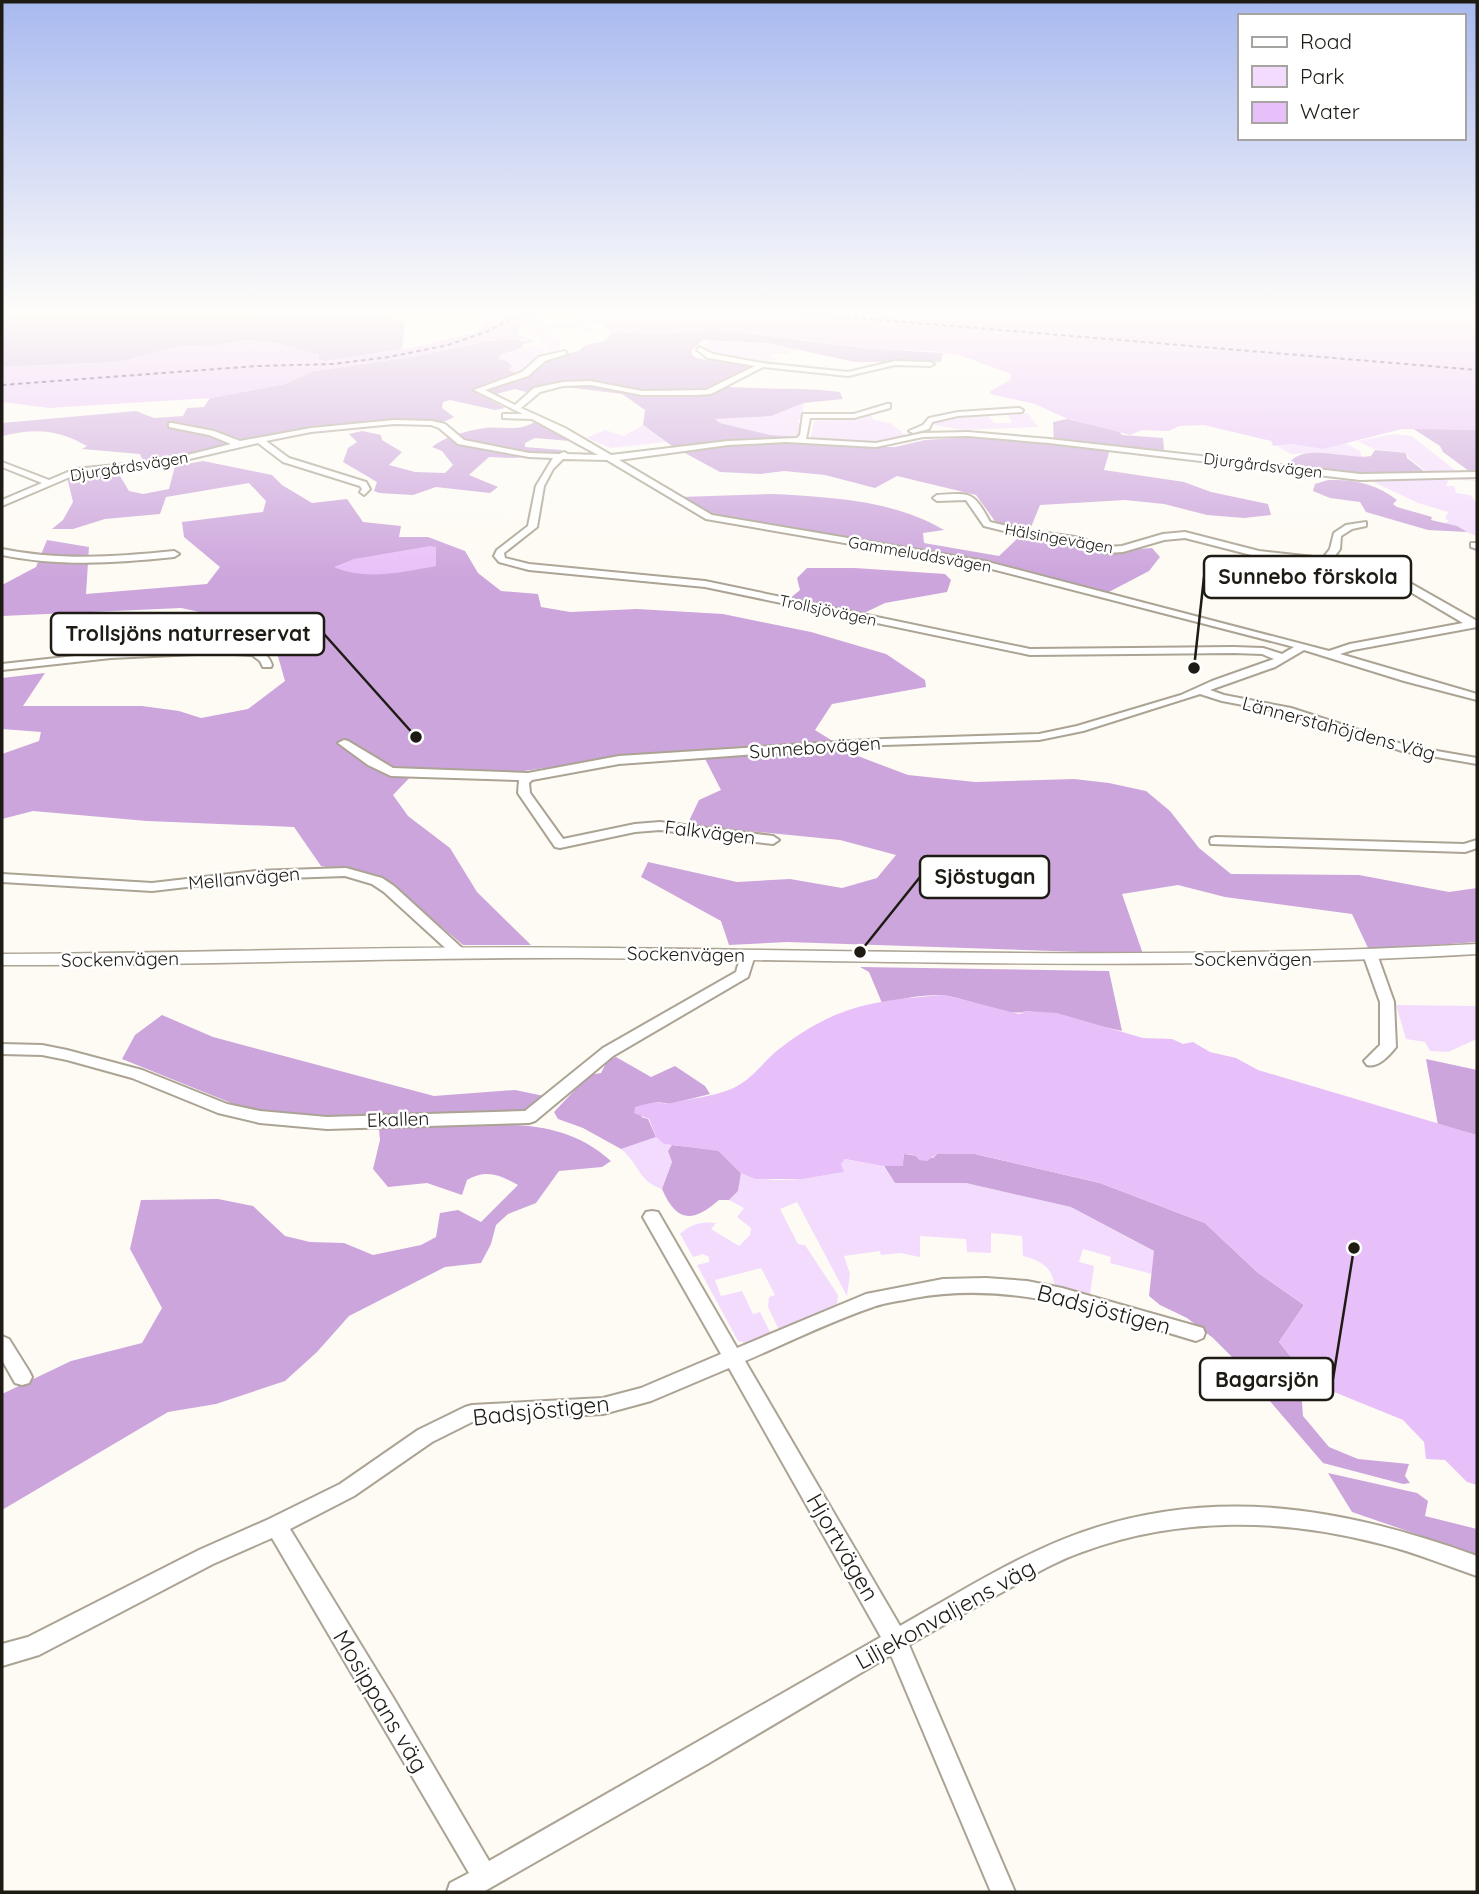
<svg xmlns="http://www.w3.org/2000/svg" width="1479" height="1894" font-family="Quicksand,sans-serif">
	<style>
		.green { fill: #f3dbfd }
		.forest { fill: #cca5dc }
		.water { fill: #e8c0f9 }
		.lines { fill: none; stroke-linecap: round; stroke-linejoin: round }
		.ferry { stroke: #4e1d5f; stroke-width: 2; stroke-dasharray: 4.5 3.5; stroke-linecap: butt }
		.minor-casing { stroke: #aba393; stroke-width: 4 }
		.tertiary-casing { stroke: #aba393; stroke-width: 3 }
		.minor { fill: #fff; fill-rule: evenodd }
		.tertiary { fill: #fff; fill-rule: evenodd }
		.labels { text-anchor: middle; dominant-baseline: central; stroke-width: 5; stroke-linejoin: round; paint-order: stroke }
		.far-street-label { font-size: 16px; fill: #1e1b15; stroke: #fff }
		.street-label { font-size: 19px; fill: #1e1b15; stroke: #fff }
		.near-street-label { font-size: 23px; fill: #1e1b15; stroke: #fff }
		.leader { fill: none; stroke: #1e1b15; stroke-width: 2.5 }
		.callout-dot { fill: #1e1b15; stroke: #fff; stroke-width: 2.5 }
		.callout { fill: #fff; stroke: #1e1b15; stroke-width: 2.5 }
		.callout-label { font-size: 21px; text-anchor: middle; font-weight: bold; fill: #1e1b15 }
	</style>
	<rect width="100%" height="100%" fill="#fefbf4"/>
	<path class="green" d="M567 323 588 325 599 333H583L582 328 551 329V337L561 339 559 353 547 356 548 347 540 344 543 338 525 332 533 325Z
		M710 340 759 342 796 349 787 354 777 353 771 357 779 359C751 366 729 359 701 351Z
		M537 345 547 349 544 357 519 374 508 370 497 359 502 354Z
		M804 403 802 419 798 420V423H802L801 437 770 435 720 423 714 418C747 418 774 417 804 403Z
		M1007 413H1028L1038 427 963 430 933 425 935 420 988 416 994 423H1012Z
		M871 415 874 420 890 423 907 436 878 444 810 441 814 421 861 419Z
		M643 425 665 442 611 448 586 438 605 430 624 436Z
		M1394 434 1412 436 1456 471 1427 472 1409 458 1407 453 1374 449 1357 441Z
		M1345 443 1360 451 1362 458 1329 453 1291 454 1277 446 1291 444 1323 449Z
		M1467 476 1477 481 1449 479 1446 486H1454L1456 493 1470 495 1477 503V536L1445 524 1449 520 1445 519 1448 512 1418 503 1367 479Z
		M1396 1005 1477 1006V1039L1448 1052 1430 1051 1425 1042 1406 1039Z
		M656 1137 664 1144 672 1145 668 1151 672 1162 662 1189C638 1181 640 1165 621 1149Z
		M844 1159 883 1166 895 1183H966L1071 1207 1155 1252 1152 1274 1110 1263 1111 1257 1083 1249 1079 1262 1094 1266 1090 1294 1055 1287C1052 1267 1042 1261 1023 1256L1022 1236 991 1233V1253L967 1252 966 1239 920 1236V1257L900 1253 881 1255 880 1251 844 1256 850 1274 847 1296 797 1202 780 1209 798 1244 805 1245 838 1295 837 1304 779 1330 768 1307 769 1297 775 1295 761 1268 715 1280 721 1296 742 1291 753 1314 760 1312 771 1334 745 1343 738 1341 697 1265 709 1262V1257L703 1254 693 1257 680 1234C691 1224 702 1221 716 1223L711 1229 739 1246 750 1235 751 1228 737 1217 744 1208 729 1200 738 1191 741 1173C773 1186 811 1178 843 1172L841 1164Z"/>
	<path class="forest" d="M2 313H357L388 316 405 322 402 349 326 361 319 360V355L273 342 243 340 210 347 182 346 118 362 2 367Z
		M713 329 863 348 943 353 941 362H855L767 343 703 340 692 350V355L697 358 755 368 719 386C760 390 800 387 840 392L843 399 804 403 771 416 715 419 720 423 770 435 801 437 797 440 764 439 676 449 643 425 645 410 622 394 550 385 526 392 515 389 493 395 484 390 518 380 515 378 533 373 550 358 579 351 585 345 603 342 613 332 666 334Z
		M515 339 528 342 522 345 523 348 502 354 498 359 507 361 512 366 509 370 519 374 471 390 505 408 495 410 450 400 443 402 442 408 454 417 441 423 386 420 304 429 170 460 144 463 140 454 82 449 87 446C57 429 35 428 2 436V423L136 411 154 418 183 416 187 408 204 407 210 398 285 384 314 371 417 356 486 341Z
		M1067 419 1119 431 1122 435 1163 438 1164 450 1123 447 1110 449 1104 470 1184 482 1211 492 1268 504 1271 515 1244 518 1207 515 1164 504 1125 500 1040 505 1029 532 997 524 976 495 897 476 875 488 825 475 784 471 761 474 720 472 683 452 722 445 767 442 871 447H895L925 440 972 437 1054 443 1053 422Z
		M534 422 569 441 535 438 525 443V447L562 450 559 454 513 458 489 457 469 475 498 487 490 493 436 487 413 495 379 493 374 491 377 482 343 462 348 448 357 442 349 434 362 431 381 435 382 440 402 452 389 465 415 472 445 473 453 465 442 451 432 447C444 437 469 430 485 428 501 426 520 432 534 422Z
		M1412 428 1477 430V472L1469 471 1443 452 1440 446Z
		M1375 450 1406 453 1407 458 1425 472 1361 475 1292 466 1290 462C1305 443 1349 460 1371 456Z
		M203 461 272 475 282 485 312 503 347 499 363 522 401 526 399 537H428L465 551 478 573 501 591 538 594 541 607 570 612 637 609 723 614 811 632 886 654 925 680 926 687 832 704 815 730 855 755 908 775 975 782 1074 779 1109 783 1146 791 1170 811 1199 848 1231 874 1359 875 1449 892 1477 888V942L1369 950 1352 914 1225 897 1178 885 1122 894 1143 954 787 942 729 945 721 921 641 877 648 862 737 882 790 879 842 888 877 878 896 855 840 840 687 825 699 800 721 790 702 753 640 755 516 772 417 770 393 795 408 816 450 848 477 892 531 945H463L383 878 321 866 294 827 147 821 33 811 2 819V754L39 741 41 732 2 729V678L45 673 23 706H142L179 711 201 718 248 709 285 681 277 653 251 649 257 624 181 608 2 616V585L36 567 47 540 89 547 86 594 207 584 220 567 184 537 182 522 263 512 266 501 249 483 166 497 160 514 105 519 73 529H52L63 520 73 502 67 477 117 471 129 491 143 494 169 489 175 466Z
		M1328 480C1354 479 1377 484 1397 500L1393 504 1397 507 1432 517 1431 520 1457 526 1467 532 1428 530 1366 512 1360 502 1330 498 1313 491 1315 484Z
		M773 494C829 497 894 500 944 530L923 533 924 543 999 556 1020 536 1115 551 1152 548 1160 557 1149 571 1105 594 979 562 727 521 706 512 680 497Z
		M807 568H855L945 574 951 580 947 592 885 603 862 614 788 600 800 590 797 578Z
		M860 967 1109 971 1122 1031C1090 1024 1060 1016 1027 1011 1007 1018 970 999 947 996 926 993 902 999 882 1003L869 972Z
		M162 1015 213 1037 434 1096 515 1090 544 1096 533 1108 507 1114 336 1116 262 1113 241 1107 122 1059 135 1035Z
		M616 1057 651 1077 675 1066 705 1086 710 1094 670 1104 658 1102 641 1117 648 1119 656 1137 621 1149 583 1128 558 1119 554 1112 589 1075 601 1073 607 1061Z
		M1426 1059 1477 1070V1135L1438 1125Z
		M493 1124C538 1125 575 1129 611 1161L602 1167 559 1171 536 1203 508 1214 496 1225 491 1244 481 1263 445 1267 349 1316 317 1352 285 1381 216 1404 168 1412 2 1510V1394L71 1361 142 1343 162 1308 130 1249 141 1200 218 1199 253 1206 285 1236 310 1242 344 1243 373 1255 421 1245 436 1237 440 1213 458 1210 481 1222 518 1185C500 1175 486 1169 467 1180L462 1195 427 1183 388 1187 373 1169 380 1140 379 1129 387 1125Z
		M672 1145 718 1150 741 1173 738 1191 729 1200H719C694 1222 677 1224 662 1189L672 1162 668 1151Z
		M904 1154 933 1158 937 1154H975L1100 1183 1205 1223 1257 1272 1304 1305 1279 1342 1312 1383 1301 1389 1303 1416 1329 1447 1358 1459 1409 1464 1405 1476 1410 1483 1403 1484 1323 1463 1233 1358 1213 1338 1187 1318 1160 1305 1149 1296 1154 1251 1071 1207 966 1183H895L884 1166H902Z
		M1328 1473 1417 1493 1428 1501 1425 1516 1477 1529V1555L1352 1512Z"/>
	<path class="water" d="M488 313H1477V430L1402 429 1323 449 1291 444 1273 446 1271 441 1204 425 1179 426 1169 431 1142 430 1130 435 1068 419 1035 404 990 394V391L1010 380 1011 374 959 355 933 351 875 349 713 329 666 334 613 332 606 330 602 324C577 319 546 316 522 326L517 333 536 342 521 345 528 343 523 339 486 341 417 356 314 371 285 384 210 398 49 408 2 402V367L118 362 182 346 210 347 243 340 273 342 319 355V360L326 361 410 348 474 333 479 330 486 315 491 313Z
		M430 546 436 547V566C404 572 365 581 334 567L354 559Z
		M945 995 1019 1014 1027 1011 1057 1013 1143 1038 1172 1039 1183 1044 1193 1042 1210 1052 1236 1058 1258 1070 1477 1135V1485L1467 1482 1445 1460 1426 1459 1424 1442 1403 1420 1312 1383 1279 1342 1304 1305 1257 1272 1205 1223 1100 1183 975 1154H937L927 1161 919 1160 915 1155 904 1154 903 1166H883L845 1159 841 1164 844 1172 803 1179H755L741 1173 718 1151 664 1144 656 1137 649 1119 634 1113 635 1107C642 1105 649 1103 656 1102 661 1102 667 1105 672 1103 692 1098 721 1096 739 1085 756 1075 767 1057 783 1046 839 1004 878 1000 945 995Z"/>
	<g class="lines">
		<path class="ferry" d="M798 313 1477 370
			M2 385 257 366 334 364 389 357 448 345 486 332 518 315 532 313"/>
		<defs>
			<path id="minor" d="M699 347 713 354 762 363 848 372 895 361 930 362 934 364 930 366 895 365 848 376 763 367 711 394 696 395H642L590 385 563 386 540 392 521 408 565 428 611 455 728 441 797 438 800 435 803 414H854L887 404H890V408L854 418H810L806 439 876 443 923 433 968 432 1049 439 1360 474 1477 472V477L1360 480 1049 443 968 436 923 437 876 447 786 442 728 445 619 460 712 515 984 561 1329 651 1350 644 1463 623 1397 584 1356 577 1324 564 1259 557 1185 538 1164 540 1123 552 1107 553 1074 543 1024 536 984 526 966 500 937 501 933 498 937 495C971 493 973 491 990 522L1024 530 1075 537 1108 547 1122 546 1163 534 1185 532 1259 551 1323 558 1330 549 1334 533 1346 525 1366 522V526L1352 529 1341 536 1340 549 1332 560 1361 572 1403 579 1477 621V627L1353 650 1340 654 1477 694V700L1404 681 1304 650 1275 667 1210 690 1224 695 1291 708 1408 746 1477 758V764L1402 751 1285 713 1222 701 1200 694 1083 731 1039 740 884 745 619 764 532 780 529 783 530 793 563 839 635 824 660 822 773 836 779 840 773 844 660 830 635 832 560 848 555 847 518 793 519 780 391 776 368 765 338 743 344 740 348 741 393 768 528 773 619 756 884 739 1039 734 1077 726 1181 695 1212 681 1274 659 1262 654 1234 653 1030 655 705 587 529 570 499 562 494 556 497 550 528 526 536 486 553 458 529 457 458 444 439 428 431 425 394 424 311 432 266 441 289 458 366 482 370 489 364 495 360 492 362 489 360 486 283 462 258 443 168 464 77 474 2 506V500L42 483 2 467V462L49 480 75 469 168 460 231 444 209 435 169 427V423H172L214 431 240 441 311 428 394 420 432 421 445 424 464 440 529 453 559 454 564 452 568 454 598 455 532 419 503 418V414H523L474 390 522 372 539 357 565 351 567 354 545 361 528 376 485 390 515 405 534 388 563 382 590 381 642 391 706 390 755 366 708 358 697 350ZM563 459 607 460 706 519 984 567 1294 647 1282 654 1263 648 1234 647 1030 649 705 581 529 564 505 558 504 553 537 527 544 486 553 469Z
				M1019 408 1023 410 1022 412 958 416 932 422 929 429 913 433 909 431 923 425 929 418 958 412Z
				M1471 543H1477V549L1471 547Z
				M2 549C60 561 116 557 174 551L179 554 174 557C116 563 60 567 2 555Z
				M217 647C236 648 265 643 272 665L271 667H263L260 661 252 655 217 653 111 658 2 670V664L111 652Z
				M1216 837 1464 844 1477 840V848L1465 852 1211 844 1210 841 1211 838Z
				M346 868 382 878 394 886 463 949 465 952 463 955H453L384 892 372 884 345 876 256 879 152 891 2 882V874L152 883 256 871Z
				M748 951 755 955 748 977 613 1056 535 1121 529 1123 327 1129 260 1123 218 1113 132 1078 67 1060 42 1055 2 1054V1044L42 1045 67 1050 142 1070 227 1104 260 1111 327 1117 525 1111 603 1048 736 972 741 955Z
				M1371 953 1378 957 1394 1002 1396 1047C1389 1056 1378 1068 1367 1065L1364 1061 1380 1045V1002L1364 957Z
				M652 1211 658 1212 737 1348 866 1294 943 1279 986 1278 1027 1281 1062 1288 1203 1328 1205 1333 1203 1338 1196 1341C1100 1313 1015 1280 914 1298 901 1301 886 1302 873 1307 829 1322 787 1343 745 1361L900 1626C953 1596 1007 1562 1064 1539 1204 1483 1340 1506 1477 1556V1576C1445 1565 1414 1552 1381 1544 1283 1518 1179 1516 1082 1552 1056 1561 1031 1576 1006 1590 974 1608 941 1626 909 1645L1015 1892H991L891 1655 709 1763 483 1892H447L450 1883 469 1873 272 1538 213 1564 39 1655 2 1666V1644L28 1637 199 1550 269 1519 340 1484 418 1430 465 1407 472 1405 603 1398 641 1388 721 1354 643 1217 646 1212ZM729 1368 881 1637 489 1861 394 1699 290 1529 354 1496 432 1442 474 1421 603 1414 651 1401Z
				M2 1336 9 1339 29 1371 32 1377 29 1383 22 1385 15 1383 2 1360Z"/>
			<path id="tertiary" d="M1477 944V954C1178 972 879 960 580 958 387 957 195 966 2 965V954C205 953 407 945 610 948 899 951 1188 960 1477 944Z"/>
		</defs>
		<use href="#minor" class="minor-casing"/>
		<use href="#tertiary" class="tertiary-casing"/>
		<use href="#minor" class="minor"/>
		<use href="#tertiary" class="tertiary"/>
	</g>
	<linearGradient id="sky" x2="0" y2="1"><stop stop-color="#a8b9ef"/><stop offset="0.54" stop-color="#fffdfa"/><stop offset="1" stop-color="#fffdfa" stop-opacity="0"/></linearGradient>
	<rect width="1479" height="578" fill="url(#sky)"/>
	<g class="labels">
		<g class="far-street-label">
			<text transform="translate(1263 465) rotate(7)">Djurgårdsvägen</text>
			<text transform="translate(129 466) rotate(-9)">Djurgårdsvägen</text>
			<text transform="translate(1059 538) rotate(10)">Hälsingevägen</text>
			<text transform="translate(920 554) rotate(10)">Gammeluddsvägen</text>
			<text transform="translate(828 610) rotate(12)">Trollsjövägen</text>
		</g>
		<g class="street-label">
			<text transform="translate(1339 728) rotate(15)">Lännerstahöjdens Väg</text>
			<text transform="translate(815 747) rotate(-4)">Sunnebovägen</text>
			<text transform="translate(710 832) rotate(7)">Falkvägen</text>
			<text transform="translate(244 878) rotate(-5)">Mellanvägen</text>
			<text transform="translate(686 954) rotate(1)">Sockenvägen</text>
			<text transform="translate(120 959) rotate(-1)">Sockenvägen</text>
			<text x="1253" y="959">Sockenvägen</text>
			<text transform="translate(398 1119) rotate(-2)">Ekallen</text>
		</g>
		<g class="near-street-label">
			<text transform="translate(1104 1309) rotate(15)">Badsjöstigen</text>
			<text transform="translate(541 1410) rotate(-6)">Badsjöstigen</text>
			<text transform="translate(843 1547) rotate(60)">Hjortvägen</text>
			<text transform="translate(945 1614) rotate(-29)">Liljekonvaljens väg</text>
			<text transform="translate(381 1701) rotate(59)">Mosippans väg</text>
		</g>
	</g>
	<path class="leader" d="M1194 668L1204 577M416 737L324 634M860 952L920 877M1354 1248L1333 1379"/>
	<g class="callout-dot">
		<circle cx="1194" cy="668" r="7"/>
		<circle cx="416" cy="737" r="7"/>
		<circle cx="860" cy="952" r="7"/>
		<circle cx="1354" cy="1248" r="7"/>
	</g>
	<g class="callout">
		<rect x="1204" y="556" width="207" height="42" rx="7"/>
		<rect x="51" y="613" width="273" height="42" rx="7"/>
		<rect x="920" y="856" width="129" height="42" rx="7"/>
		<rect x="1200" y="1358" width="133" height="42" rx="7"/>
	</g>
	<g class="callout-label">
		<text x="1308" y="584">Sunnebo förskola</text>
		<text x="188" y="641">Trollsjöns naturreservat</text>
		<text x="985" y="884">Sjöstugan</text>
		<text x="1267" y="1387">Bagarsjön</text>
	</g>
	<rect width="1479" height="1894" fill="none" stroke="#1e1b15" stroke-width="7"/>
	<rect x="1238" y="14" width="228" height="126" fill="#ffffff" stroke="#a5a4a1" stroke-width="2"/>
	<rect x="1252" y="37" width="35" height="10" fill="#ffffff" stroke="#a5a4a1" stroke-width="2"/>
	<text x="1300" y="49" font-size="21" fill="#1e1b15">Road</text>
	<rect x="1252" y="66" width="35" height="21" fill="#f3dbfd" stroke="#a5a4a1" stroke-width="2"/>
	<text x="1300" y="84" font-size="21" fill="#1e1b15">Park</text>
	<rect x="1252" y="102" width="35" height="21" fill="#e8c0f9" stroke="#a5a4a1" stroke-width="2"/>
	<text x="1300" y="119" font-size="21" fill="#1e1b15">Water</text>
</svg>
